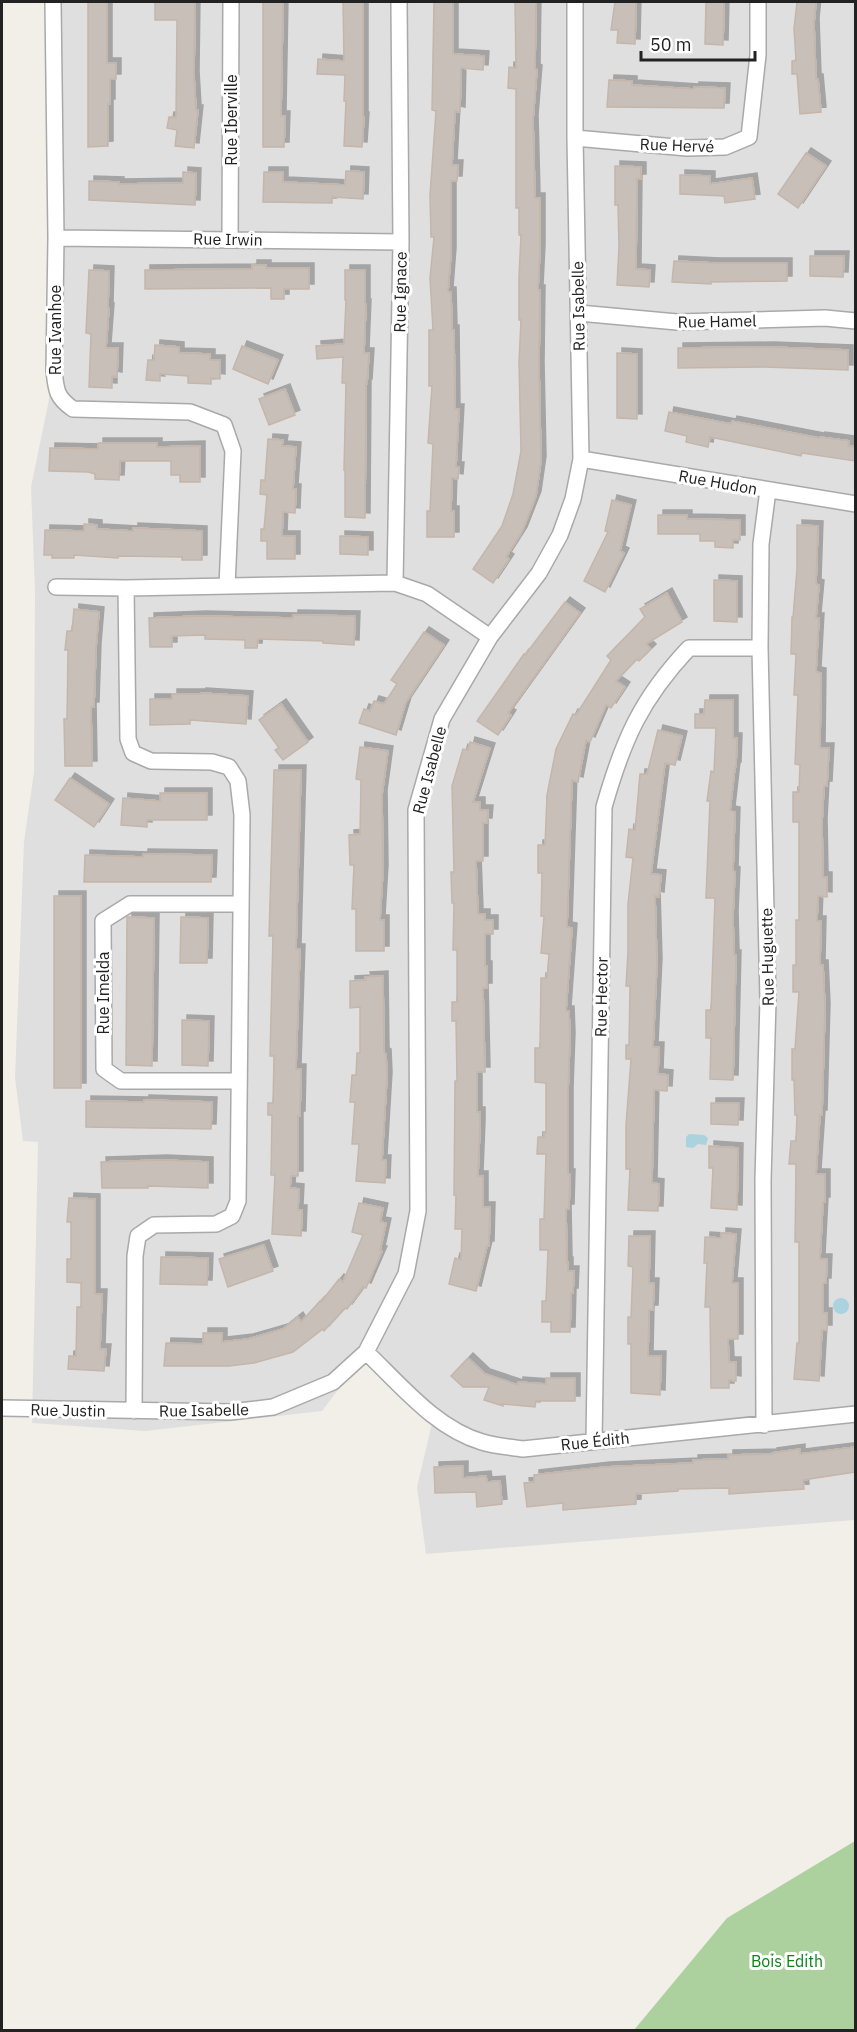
<svg xmlns="http://www.w3.org/2000/svg" width="857" height="2032" font-family="'IBM Plex Sans',sans-serif">
	<style>
		.residential { fill: #e0dfdf }
		.forest { fill: #add19e }
		.water { fill: #aad3df }
		.building { fill: #c7bfb8; stroke: #c4b6ab; stroke-width: 1.5; filter: url(#shadow) }
		.lines { fill: none; stroke-linecap: round; stroke-linejoin: round }
		.minor-casing { stroke: #a9a9a9; stroke-width: 18 }
		.minor { stroke: #fff; stroke-width: 15 }
		.labels { text-anchor: middle; dominant-baseline: central; stroke-width: 6; stroke-linejoin: round; paint-order: stroke }
		.street-label { font-size: 16px; fill: #222; stroke: #fff }
		.park-label { font-size: 16px; fill: #0c8416; stroke: #fff }
	</style>
	<defs>
		<filter id="shadow"><feDropShadow dx="5" dy="-5" stdDeviation="0" flood-color="#0004"/></filter>
	</defs>
	<rect width="100%" height="100%" fill="#f2efe9"/>
	<path class="residential" d="M54 2H855V1520L426 1554 417 1487 434 1415 366 1353 322 1411 145 1431 32 1423 38 1142 23 1141 15 1078 24 842 34 772 35 592 31 487 54 375Z"/>
	<path class="forest" d="M855 1841V2030H634L727 1918Z"/>
	<path class="water" d="M689 1134 704 1135 708 1138 706 1145 698 1144 693 1148 686 1147V1137Z
		M833 1306a8 8 0 1 1 16 0a8 8 0 1 1-16 0Z"/>
	<path class="building" d="M88 2H107V63H116V79H110V104H108V146L88 147Z
		M155 2H195L194 76 196 110H198L194 148 175 146 177 130 167 128 169 117H176L177 20H155Z
		M263 2H283L281 116H285L284 147H263Z
		M343 2H363V117H364L362 147 344 146 346 101H344L345 75 317 74 318 59 344 61Z
		M434 2H453V54L484 56 483 70 461 68 460 112 455 111 452 165H458L457 181H451V253L448 292H451L452 330H454L455 409H459L456 467H459L458 479 452 478 451 511H454V537H427V511H430L433 444 428 443 432 386H429V330H433L430 278 434 237H431L430 195 436 111 432 110Z
		M515 2H536L535 69 537 70 533 120 535 198H540V249L538 290H540L539 367 541 461 536 496 522 532 506 557 509 559 493 583 473 569 502 526 513 494 521 451 519 362 521 320H519V277L521 235H519V208H516V89L508 88 509 67 516 68Z
		M615 2H636L635 44 617 43 618 30H611Z
		M706 2H724L723 45 705 44Z
		M797 2 816 3 814 23 816 79H818L821 112 800 114 797 74H792V61L796 60 794 29Z
		M609 80 632 81V85L694 89V87L725 88 724 108 607 107Z
		M806 153 826 166 798 208 778 194Z
		M615 166 641 167V179H637L636 269 650 270 649 287 617 285 619 247 618 205H615Z
		M346 171 364 172 363 199 332 197V203L263 202 264 172H283V182L345 185Z
		M183 172 196 173 195 205 89 200V181L119 182V184L183 183Z
		M680 175 710 176V184L752 178 755 199 725 203 724 196 680 194Z
		M810 256H844L843 277 810 276Z
		M674 261 715 263H787V281L711 282V284L672 282Z
		M252 265H266V268H309V289H284V299H271V288L145 289V270L252 269Z
		M89 270 109 271 108 308H109L106 348H118L117 377 112 376V388L89 387 91 334 86 333Z
		M345 270H365V304H366L364 353H369L367 384H366L365 518 345 517V470H344L346 383H342L343 357 317 359 316 346 344 344 346 300H345Z
		M155 345 179 347V353L210 354V360H220V379L211 378V384L188 383V376L160 374V381L146 380 148 360H154Z
		M242 346 278 360 268 384 233 369Z
		M769 347 848 350V370L764 367 678 368V348Z
		M617 353 637 354V419L617 418Z
		M285 389 295 415 269 425 259 399Z
		M669 412 731 424 732 421 819 438 820 437 849 441 848 446 855 447V461L802 453 801 456 710 437 708 447 686 442 687 436 665 431Z
		M268 439 283 440 282 446 296 447 293 489H296L295 513 283 512 282 536H295V559H267V541H261V529H264L267 495 260 494 261 480H265Z
		M98 443H157V447L200 446V482H180V475H171V461H120L119 480 95 479V474L88 472 49 471 50 448 98 449Z
		M612 500 631 505 620 551 624 553 605 592 584 581 608 532 605 531Z
		M658 515H687V519L740 520V540H733V548L715 547V541H700V534H658Z
		M84 524 97 525V529L133 531V528L202 531V560H182V557L118 556V558L74 555V558H52V555H44L45 530 84 531Z
		M797 525 818 526 816 584 819 585 816 618H819L816 672 821 673 820 748H829L827 786H824L822 823 823 877H827V897L818 896 817 921H821L820 965H823L825 1008 822 1115H820L816 1174H825V1202H823L820 1259H827L826 1283H823V1313H827V1330H822L819 1381 794 1379 797 1343H799V1242H795L796 1164H789L791 1141H796L797 1115H795L794 1080H792V1049H795L799 992H793V965H796V920H799V822H793V792H799L800 765 795 764 798 695H794L796 654H791L792 617H793L797 569Z
		M340 536 368 537V555L340 554Z
		M714 580 737 581V622L714 621Z
		M667 593 682 622 646 644 651 649 639 661 637 659 616 681 625 687 611 708 606 705 590 742 586 740 578 782 572 780 567 927 572 928 566 1011H569L570 1037 568 1093V1174H570L569 1209H566L567 1262H568V1271H574L573 1293H571L570 1332H551V1322H542V1301H546L548 1250H540V1219H544L546 1154H537L538 1137H544V1133H546V1083L535 1082V1048H540L541 978H547L549 954 541 953 544 916H541L542 873H538V845H545L547 795 556 749 573 714 576 715 611 660 607 656 645 617 640 609Z
		M565 602 580 613 508 713 511 715 498 735 477 721 524 654 525 655Z
		M74 609 99 612 96 648 94 707H91L92 766H65L64 719H67L68 650H65L67 631H72Z
		M293 615 355 616 354 645 323 643V641L258 639 257 648H245V640L205 639V635L172 636V647H150L149 618 201 616 293 618Z
		M424 632 444 645 406 702 396 735 359 723 364 709 370 711 374 701 384 704 397 684 391 680Z
		M201 693 248 696 246 724 190 720V724L150 725V699H172V694H201Z
		M705 700H733V738H737L736 767H735L730 811 735 812 733 871 735 872 733 916 734 955H736L733 1080 710 1079 711 1038H706V1010H711L715 898H706L710 801H707L711 771 714 772 716 728H695V714H704Z
		M281 704 308 742 283 760 275 750 279 748 259 720Z
		M658 730 682 736 675 765 665 763 651 874 661 875 659 897 655 896 657 963 653 1047H659L658 1074 668 1075 667 1091 654 1090 652 1183 659 1184 658 1211 628 1210 630 1169H626V1125L631 1059H626V1045H629L630 986H626L628 952V904L633 858 626 857 629 829 635 830 640 774H647Z
		M470 742 490 748 473 802H480V810H488L487 823H483V861H476L478 914H485V920H493V934H485V966H487V988H483L485 1072H477V1112H480V1126L478 1176H483V1207H490L489 1246H487L476 1291 449 1284 455 1258 461 1260 462 1229H455L456 1195H454L455 1081H457L456 1021H452V1002H457V950H453L454 903H452L451 872H454L452 786 463 749 468 750Z
		M360 747 388 751 382 795 383 870 380 920H384V951H356V909H352L354 865H350L349 835 360 834 361 780 356 779Z
		M274 770H301L296 949H300L296 1069H301L300 1116H298V1176H291L290 1188 299 1189 298 1210H302L301 1236 272 1234 275 1175H271L272 1115H268V1103H273L274 1056H270L273 936H269Z
		M70 778 109 804 94 827 55 800Z
		M160 793H207V820H147V827L121 825 123 798 160 801Z
		M143 854 212 855 211 882H84L85 855 143 857Z
		M54 896H81V1088H54Z
		M127 917 154 918 152 1066 126 1065Z
		M181 917 208 918 207 963H180Z
		M383 976 384 1053 386 1054 387 1077 382 1160H386L385 1183 356 1181 359 1144H352L355 1102H350L352 1075H356L357 1053H360V1007L350 1008V981L366 980 365 977Z
		M182 1020 209 1021 208 1066 182 1065Z
		M144 1100 212 1102 211 1129 86 1127V1101L144 1102Z
		M711 1103H739L738 1125 711 1124Z
		M709 1146 738 1148 737 1210 711 1208 713 1168H709Z
		M162 1160 208 1162V1188L148 1186V1188H102L101 1162Z
		M69 1198 95 1199V1294H102L100 1349H106L104 1371 68 1369 69 1356H76L77 1307H81V1283L67 1282V1259H71V1222H67Z
		M359 1203 383 1208 380 1222 386 1223 380 1251H382L366 1288 363 1287 347 1309 345 1308 324 1331 323 1329 293 1352 254 1363 229 1366H164L166 1343 203 1344V1333H222V1342L248 1339 283 1329 298 1317 301 1322 320 1301 321 1302 339 1279 343 1282 363 1235 352 1232Z
		M721 1233 736 1234 732 1283H738V1339H728L729 1362H736V1381L729 1380V1388H711L710 1307H705L707 1263H704L705 1237 721 1238Z
		M629 1236H650L649 1283H654L653 1310H649L648 1356H661L660 1395 631 1393V1344H628V1317H631L633 1267 628 1266Z
		M264 1245 273 1271 228 1287 219 1259Z
		M161 1257 208 1258 207 1285 160 1284Z
		M468 1358 485 1374 518 1385V1382L546 1384V1378H575V1401H536L535 1407 503 1404V1406L484 1400 489 1387H463L451 1376Z
		M855 1447V1472L803 1480 804 1489 729 1494V1488L678 1489V1491L636 1494V1504L563 1510V1503L527 1507 524 1483 534 1482V1475L605 1467 693 1463V1460L728 1459V1455L772 1454V1453L800 1449V1454Z
		M463 1466V1478L486 1476 487 1482 500 1481 502 1504 477 1507 476 1492 435 1493 434 1467Z"/>
	<g class="lines">
		<defs>
			<path id="minor" d="M53 2 56 238 54 370C56 390 56 397 73 409L190 412 224 425 233 451 227 586
				M575 138 687 148 725 147 749 137 758 55V2
				M56 238 401 242
				M230 239 231 2
				M579 313 677 322 825 318 856 321
				M581 459 856 504
				M395 583 401 242 399 2
				M56 587 126 588 395 583 427 594 490 637
				M126 588 128 739 133 753 151 761 212 762 229 767 238 781 242 815 238 1201 232 1216 216 1224 154 1225 138 1236 135 1256 134 1411
				M238 1081H121L104 1069 103 921 130 904H240
				M366 1352C401 1385 435 1428 482 1442 495 1446 510 1447 523 1449L856 1414
				M2 1408 230 1412 273 1407 333 1382 366 1352 406 1274 418 1211 416 810 442 719 490 637 539 573 560 535 573 499 581 459 575 138V2
				M764 1425 763 1180 768 1000 760 648 761 544 768 490
				M594 1441 604 807C623 740 641 699 689 648H760"/>
		</defs>
		<use href="#minor" class="minor-casing"/>
		<use href="#minor" class="minor"/>
	</g>
	<g class="labels">
		<g class="street-label">
			<text transform="translate(231 120) rotate(-90)">Rue Iberville</text>
			<text transform="translate(677 145) rotate(2)">Rue Hervé</text>
			<text transform="translate(228 239) rotate(1)">Rue Irwin</text>
			<text transform="translate(400 292) rotate(-89)">Rue Ignace</text>
			<text transform="translate(578 306) rotate(-91)">Rue Isabelle</text>
			<text transform="translate(717 321) rotate(-1)">Rue Hamel</text>
			<text transform="translate(55 330) rotate(-90)">Rue Ivanhoe</text>
			<text transform="translate(718 482) rotate(10)">Rue Hudon</text>
			<text transform="translate(429 770) rotate(-75)">Rue Isabelle</text>
			<text transform="translate(767 957) rotate(-91)">Rue Huguette</text>
			<text transform="translate(103 993) rotate(-90)">Rue Imelda</text>
			<text transform="translate(601 997) rotate(-89)">Rue Hector</text>
			<text transform="translate(68 1410) rotate(1)">Rue Justin</text>
			<text transform="translate(204 1410) rotate(-1)">Rue Isabelle</text>
			<text transform="translate(595 1441) rotate(-6)">Rue Édith</text>
		</g>
		<g class="park-label">
			<text x="787" y="1961">Bois Edith</text>
		</g>
	</g>
	<rect width="857" height="2032" fill="none" stroke="#222222" stroke-width="6"/>
	<path d="M641 51v9h114v-9" fill="none" stroke="#222222" stroke-width="3"/>
	<text x="650" y="51" font-size="18" fill="#222222" stroke="#ffffff" stroke-width="4.5" paint-order="stroke">50 m</text>
</svg>
